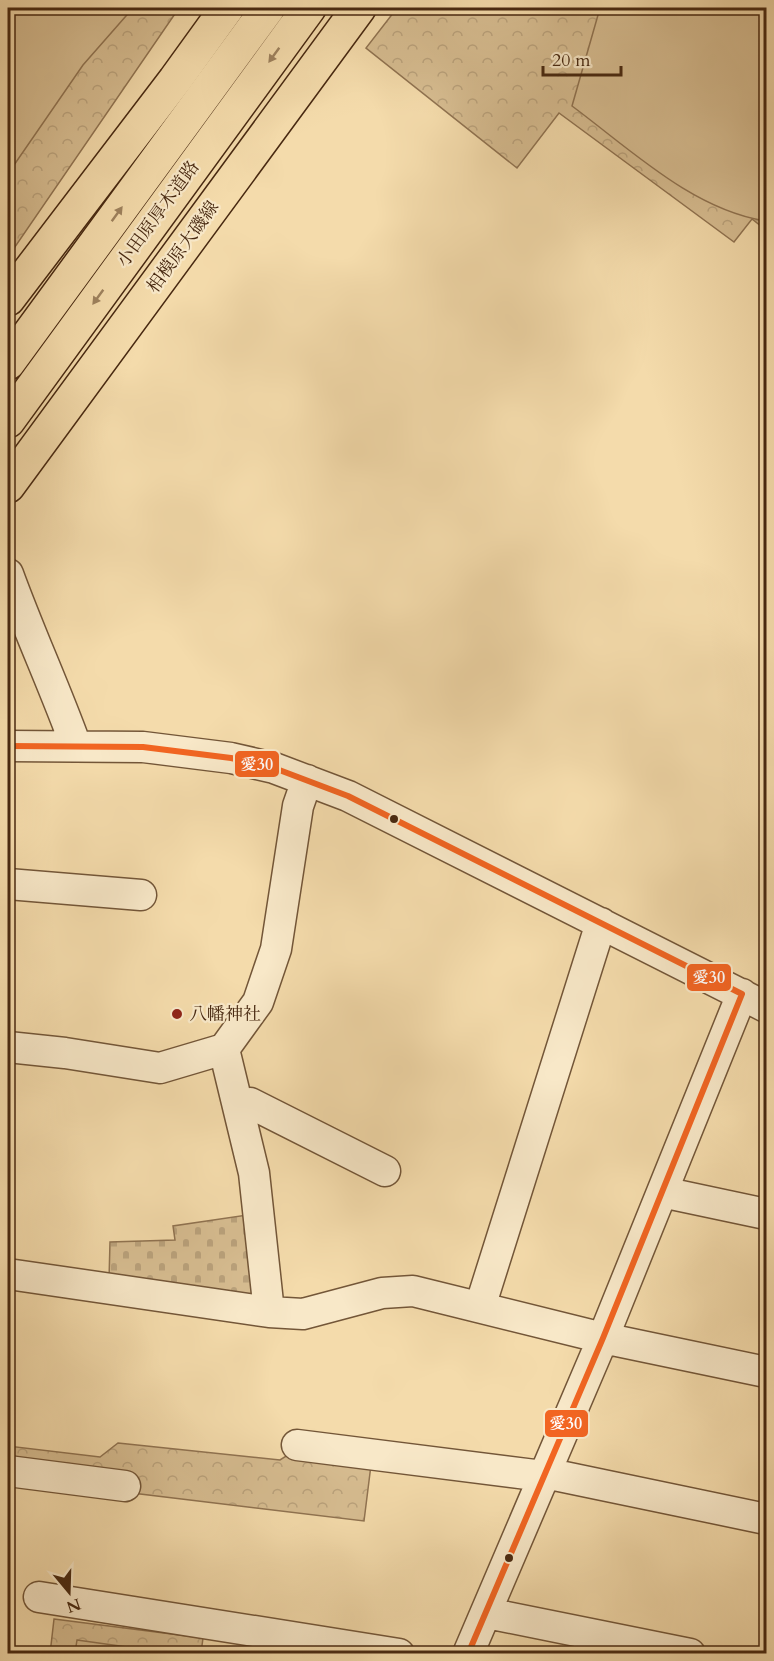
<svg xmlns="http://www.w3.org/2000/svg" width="774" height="1661" font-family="Cardo,'Noto Serif JP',serif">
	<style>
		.cemetery { fill: url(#cemetery-stones); stroke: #907351; stroke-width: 1.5 }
		.park { fill: url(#park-crowns); stroke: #907351; stroke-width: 1.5 }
		.garden { fill: #d7bd91; stroke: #907351; stroke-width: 1.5 }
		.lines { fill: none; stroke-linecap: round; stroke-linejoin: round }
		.minor-casing { stroke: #735638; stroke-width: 33 }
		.major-casing { stroke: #482911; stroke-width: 36 }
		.highway-casing { stroke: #482911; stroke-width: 36 }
		.minor { stroke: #f8e8c8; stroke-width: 30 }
		.major { stroke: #f4dbab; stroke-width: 33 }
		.highway { stroke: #f4dbab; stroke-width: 33 }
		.bus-1-casing { stroke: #f8e8c8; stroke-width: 10 }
		.bus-1 { stroke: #f26522; stroke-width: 6 }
		.oneway { fill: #9e825e }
		.bus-dot { fill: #482911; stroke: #f8e8c8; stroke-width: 2 }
		.poi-dot { fill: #8f2418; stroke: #f8e8c8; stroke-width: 2 }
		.labels { text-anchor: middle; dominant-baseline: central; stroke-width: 4.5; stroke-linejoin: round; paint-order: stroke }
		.street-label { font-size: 18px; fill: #482911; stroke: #f8e8c8 }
		.poi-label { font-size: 18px; fill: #482911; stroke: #f8e8c8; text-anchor: start }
		.line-badge { stroke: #f8e8c8; stroke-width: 2 }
		.badge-label { font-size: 16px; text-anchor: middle; font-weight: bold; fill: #fff }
	</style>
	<defs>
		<pattern id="cemetery-stones" width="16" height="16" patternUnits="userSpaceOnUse" patternTransform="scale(1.5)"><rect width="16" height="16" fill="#d7bd91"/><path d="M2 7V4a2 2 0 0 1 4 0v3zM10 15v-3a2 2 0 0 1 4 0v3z" fill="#baa27c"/></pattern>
		<pattern id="park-crowns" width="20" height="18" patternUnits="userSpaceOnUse" patternTransform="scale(1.5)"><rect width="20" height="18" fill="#d7bd91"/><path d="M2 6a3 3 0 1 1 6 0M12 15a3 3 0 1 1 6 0" fill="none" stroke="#baa27c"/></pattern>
	</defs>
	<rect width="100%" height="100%" fill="#f4dbab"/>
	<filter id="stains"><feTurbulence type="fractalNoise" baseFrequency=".00333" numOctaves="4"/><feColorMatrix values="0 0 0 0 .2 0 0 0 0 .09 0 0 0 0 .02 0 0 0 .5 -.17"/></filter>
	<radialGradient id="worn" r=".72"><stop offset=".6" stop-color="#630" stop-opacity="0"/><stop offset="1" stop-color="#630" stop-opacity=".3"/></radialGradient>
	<path class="cemetery" d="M247 1215 256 1299 109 1280 110 1242 175 1240 173 1226Z"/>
	<path class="park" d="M8 8H179L8 257Z
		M397 8H766V230L752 219 734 242 559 113 517 168 366 48Z
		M118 1443 280 1460 299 1448 372 1457 364 1521 8 1478V1446L100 1457Z
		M54 1619 203 1638 201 1653 50 1654Z"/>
	<path class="garden" d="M8 8H133L83 65 12 168H8Z
		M600 8H766V221C693 210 630 149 572 106Z
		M77 1640 170 1653H75Z"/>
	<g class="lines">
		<defs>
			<path id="minor" d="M8 574C29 632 55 688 76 746
				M8 746 143 747 231 758 274 768 348 796 766 1007
				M8 884 141 895
				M8 1047 65 1053 160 1068 224 1049 258 1002 276 949 298 806 307 780
				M224 1049 254 1173 269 1312
				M239 1106 250 1103 385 1171
				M662 1192 766 1214
				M8 1274 269 1312 303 1314 382 1293 413 1291 603 1338 766 1372
				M480 1307 601 923
				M297 1445 543 1476
				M8 1471 125 1486
				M545 1473 766 1519
				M39 1597 399 1654
				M487 1613 690 1654
				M468 1654 603 1338 742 994"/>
			<path id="major" d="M8 299 175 80 227 8
				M8 486 359 8"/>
			<path id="highway" d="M8 363 268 8
				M8 421 309 8"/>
		</defs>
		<use href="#minor" class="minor-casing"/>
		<use href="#major" class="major-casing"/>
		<use href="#highway" class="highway-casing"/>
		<use href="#minor" class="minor"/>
		<use href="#major" class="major"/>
		<use href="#highway" class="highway"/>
		<defs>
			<path id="bus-1" d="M8 746 143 747 231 758 274 768 348 796 742 994 603 1338 468 1654"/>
		</defs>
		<use href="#bus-1" class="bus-1-casing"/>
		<use href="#bus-1" class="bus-1"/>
	</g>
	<defs><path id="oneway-solid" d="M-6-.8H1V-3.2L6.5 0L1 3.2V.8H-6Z" transform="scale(1.5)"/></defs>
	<g class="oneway">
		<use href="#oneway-solid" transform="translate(274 55) rotate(126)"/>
		<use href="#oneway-solid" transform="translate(117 214) rotate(-54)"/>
		<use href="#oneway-solid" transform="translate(98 297) rotate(126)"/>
	</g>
	<g class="bus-dot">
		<circle cx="394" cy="819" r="5"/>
		<circle cx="509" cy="1558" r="5"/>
	</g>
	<circle class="poi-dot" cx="177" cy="1014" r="6"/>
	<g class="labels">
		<g class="street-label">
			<text transform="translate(158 214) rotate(-54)">小田原厚木道路</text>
			<text transform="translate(183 247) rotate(-54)">相模原大磯線</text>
		</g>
		<g class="poi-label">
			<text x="189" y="1014">八幡神社</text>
		</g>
	</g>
	<g class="line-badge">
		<rect x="234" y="750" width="46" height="28" rx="6" fill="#f26522"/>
		<rect x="686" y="963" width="46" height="29" rx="6" fill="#f26522"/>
		<rect x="544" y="1409" width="45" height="29" rx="6" fill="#f26522"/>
	</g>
	<g class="badge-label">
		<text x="257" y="770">愛30</text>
		<text x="709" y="983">愛30</text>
		<text x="566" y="1429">愛30</text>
	</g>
	<rect width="774" height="1661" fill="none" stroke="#f4dbab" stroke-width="30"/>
	<rect x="9" y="9" width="756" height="1643" fill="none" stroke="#482911" stroke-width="3"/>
	<rect x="15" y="15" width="744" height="1631" fill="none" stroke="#482911" stroke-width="1.5"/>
	<g transform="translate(69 1592) rotate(161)" stroke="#f8e8c8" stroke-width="4.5" paint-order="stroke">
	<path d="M0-4.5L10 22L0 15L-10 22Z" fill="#482911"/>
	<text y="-9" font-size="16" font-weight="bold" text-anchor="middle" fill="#482911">N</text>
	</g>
	<path d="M543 66v9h78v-9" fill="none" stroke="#482911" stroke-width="3"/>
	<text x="552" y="66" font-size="18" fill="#482911" stroke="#f8e8c8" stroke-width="4.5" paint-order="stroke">20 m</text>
	<rect width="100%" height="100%" filter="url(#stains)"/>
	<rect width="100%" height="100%" fill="url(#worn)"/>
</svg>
